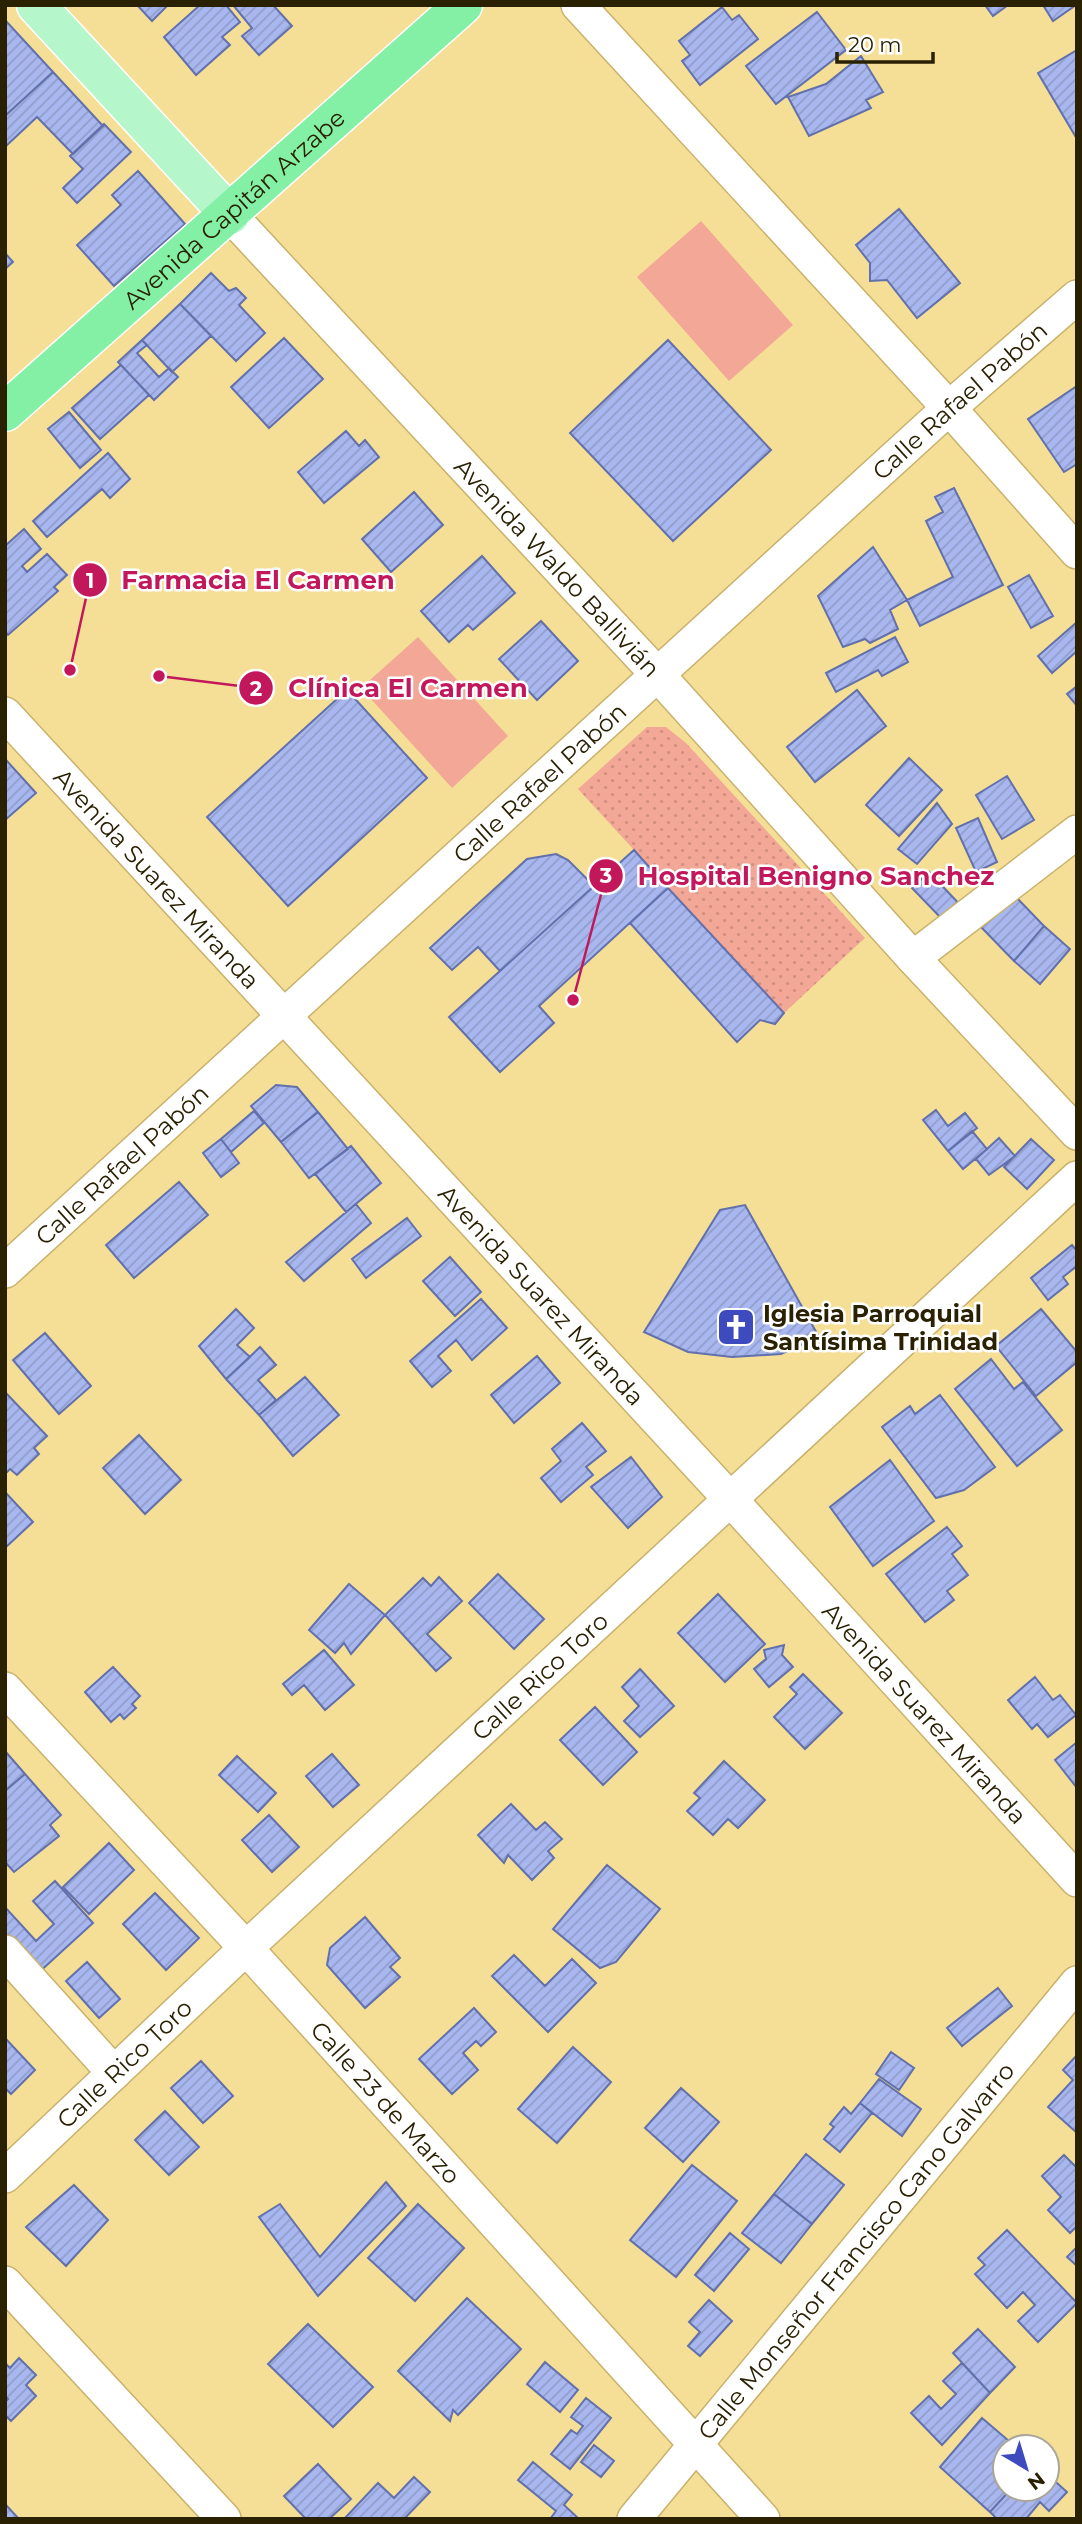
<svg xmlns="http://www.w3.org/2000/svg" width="1082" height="2524" font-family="Montserrat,sans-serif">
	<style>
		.grass { fill: #f3a796 }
		.park { fill: url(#park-dots) }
		.building { fill: url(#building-hatch); stroke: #6270ab; stroke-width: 2 }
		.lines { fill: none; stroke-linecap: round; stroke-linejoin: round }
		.minor-casing { stroke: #c8b26c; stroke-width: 36 }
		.major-casing { stroke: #fff; stroke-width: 41 }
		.highway-casing { stroke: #fff; stroke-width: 41 }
		.minor { stroke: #fff; stroke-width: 33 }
		.major { stroke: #b5f6ca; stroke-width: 38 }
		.highway { stroke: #83f0a6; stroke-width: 38 }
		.labels { text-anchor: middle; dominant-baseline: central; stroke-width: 5; stroke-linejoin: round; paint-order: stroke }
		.street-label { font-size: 24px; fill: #2a2103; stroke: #fff }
		.poi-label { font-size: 24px; font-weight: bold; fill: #2a2103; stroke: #fff; text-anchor: start }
		.leader { fill: none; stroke: #c2185b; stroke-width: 2.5 }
		.callout-dot { fill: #c2185b; stroke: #fff; stroke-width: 2.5 }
		.mark-label { font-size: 21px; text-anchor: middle; font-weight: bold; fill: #fff }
		.callout-label { font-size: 26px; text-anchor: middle; font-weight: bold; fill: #c2185b; stroke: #fff; stroke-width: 5; stroke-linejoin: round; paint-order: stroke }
	</style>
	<defs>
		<pattern id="park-dots" width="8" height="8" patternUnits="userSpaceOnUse" patternTransform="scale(1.75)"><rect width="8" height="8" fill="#f3a796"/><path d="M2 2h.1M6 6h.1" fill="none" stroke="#d08f80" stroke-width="1.8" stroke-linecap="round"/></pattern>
		<pattern id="building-hatch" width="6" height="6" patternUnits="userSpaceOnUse" patternTransform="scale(1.75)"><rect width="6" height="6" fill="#a8b7ef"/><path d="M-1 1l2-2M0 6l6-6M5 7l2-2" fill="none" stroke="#919dcb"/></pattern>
	</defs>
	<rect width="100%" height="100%" fill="#f5df97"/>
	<path class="grass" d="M701 221 793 325 729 381 637 277Z
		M418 637 508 736 452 788 361 688Z"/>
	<path class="park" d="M647 727H666L686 743 865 938 784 1013 578 789Z"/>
	<path class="building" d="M137 5H168L152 21Z
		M200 5H226L240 22 222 37 230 45 196 75 164 37Z
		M233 5H273L292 26 259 55 242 36 252 28Z
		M985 5H1008L993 16Z
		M1043 5H1076L1053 21Z
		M722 7 732 20 739 15 758 39 700 85 682 61 690 55 679 41Z
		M817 12 846 50 776 104 746 66Z
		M5 20 53 72 5 116Z
		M1077 50V139L1038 73Z
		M861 56 883 92 866 100 871 108 809 136 788 97 826 84Z
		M53 72 103 126 73 154 37 117 5 147V116Z
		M104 124 131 152 77 203 63 188 83 169 70 156Z
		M138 171 185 224 114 286 77 245 121 205 112 195Z
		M899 209 960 283 917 318 887 280 870 281V263L856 245Z
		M5 253 13 262 5 269Z
		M211 273 229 291 236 288 246 298 239 305 265 333 236 361 180 304Z
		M180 304 211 336 172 372 142 340Z
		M284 338 323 379 269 428 231 387Z
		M142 340 147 345 137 353 159 377 169 368 178 377 154 400 118 362Z
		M668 340 771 450 673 541 570 433Z
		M121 365 149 395 100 439 72 408Z
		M1077 386V464L1064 472 1028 419Z
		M69 412 101 450 80 468 48 429Z
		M346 431 359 446 365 440 379 457 324 503 298 472Z
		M108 453 130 479 110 498 102 489 47 537 33 521Z
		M954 488 1003 585 920 626 907 600 953 577 926 521 943 512 935 497Z
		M414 492 443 525 391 572 362 539Z
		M24 529 41 549 22 566 27 572 47 554 67 575 54 587 58 591 8 635 5 632V546Z
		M873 547 907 600 890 610 898 629 870 643 865 639 843 647 818 596Z
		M482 556 515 593 473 630 468 625 449 642 421 611Z
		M1029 575 1053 616 1031 628 1008 587Z
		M541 621 578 661 537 700 499 659Z
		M1077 622V651L1052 673 1038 656Z
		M895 637 908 662 882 676 878 670 836 692 826 673Z
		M1077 686V706L1067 694Z
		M347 690 427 778 288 906 207 817Z
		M857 690 886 726 815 782 787 747Z
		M909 758 942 790 899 836 866 805Z
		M7 761 36 793 5 820V763Z
		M1007 776 1034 820 1002 839 976 795Z
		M937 803 952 824 917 864 898 849Z
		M978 818 997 862 976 872 956 828Z
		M634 850 668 888 539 1006 554 1023 500 1072 449 1017Z
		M556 854 568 860 594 886 500 971 478 947 452 970 430 948 527 859Z
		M929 872 964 909 942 919 912 888Z
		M668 888 784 1013 775 1024 760 1020 737 1042 630 923Z
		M1016 897 1044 926 1014 961 981 927Z
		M1044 926 1070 949 1040 984 1014 961Z
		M276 1085 297 1087 318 1112 281 1142 251 1106Z
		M936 1110 948 1126 965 1113 977 1128 948 1151 923 1120Z
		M254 1111 264 1123 231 1152 221 1139Z
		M318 1112 348 1149 309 1178 281 1142Z
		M972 1131 987 1149 963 1169 948 1151Z
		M999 1138 1015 1156 989 1175 976 1159Z
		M221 1139 239 1163 221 1177 203 1153Z
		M1031 1139 1054 1160 1027 1189 1004 1167Z
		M351 1146 381 1183 346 1212 315 1174Z
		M179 1182 208 1215 134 1278 106 1245Z
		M356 1204 371 1223 304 1281 286 1262Z
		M745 1205 819 1337 781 1354 732 1357 688 1352 644 1332 720 1210Z
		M407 1218 421 1236 366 1278 352 1259Z
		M1072 1245 1077 1251V1266L1063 1277 1068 1284 1048 1300 1031 1278Z
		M450 1257 481 1292 455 1316 423 1281Z
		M481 1299 507 1328 472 1360 456 1340 438 1356 451 1371 432 1387 410 1361Z
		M236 1309 254 1328 237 1345 250 1357 226 1379 199 1346Z
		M1041 1309 1077 1352V1362L1036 1396 996 1346Z
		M45 1333 91 1386 59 1414 13 1360Z
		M260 1347 276 1365 258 1380 276 1400 259 1415 226 1379Z
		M537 1356 560 1383 514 1423 491 1395Z
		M991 1359 1014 1389 1023 1382 1062 1430 1017 1466 955 1389Z
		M305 1377 339 1415 293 1456 259 1415Z
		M5 1392 47 1436 34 1448 39 1454 17 1475 10 1469 7 1472 5 1471Z
		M940 1395 995 1467 964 1490 936 1498 882 1427 910 1406 915 1414Z
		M582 1423 606 1451 586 1467 593 1475 561 1502 541 1478 561 1461 552 1449Z
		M139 1435 181 1480 145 1514 103 1468Z
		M631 1457 662 1497 628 1528 591 1487Z
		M890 1460 934 1521 873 1566 830 1507Z
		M5 1492 33 1522 5 1548Z
		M947 1527 962 1546 952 1554 968 1575 947 1591 954 1600 925 1622 886 1574Z
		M498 1574 544 1619 514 1649 469 1603Z
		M439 1577 462 1601 427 1634 451 1658 436 1671 385 1615 423 1578 431 1586Z
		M349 1584 385 1615 351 1654 344 1643 335 1653 309 1630Z
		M718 1594 765 1644 725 1682 678 1633Z
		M784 1645 782 1655 793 1667 769 1687 754 1669 766 1659 764 1650Z
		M324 1650 354 1685 325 1710 304 1685 292 1695 283 1684Z
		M113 1667 140 1696 132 1704 136 1708 124 1719 120 1714 111 1722 85 1692Z
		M640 1669 674 1706 640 1737 624 1721 639 1706 622 1687Z
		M803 1674 842 1713 805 1749 774 1717 797 1694 790 1687Z
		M1035 1677 1053 1700 1060 1695 1076 1715 1048 1737 1037 1724 1032 1729 1008 1700Z
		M595 1707 637 1752 603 1785 560 1740Z
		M1077 1742V1788L1055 1760Z
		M5 1751 25 1774 5 1791Z
		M332 1754 359 1785 333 1807 306 1776Z
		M237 1756 276 1793 258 1812 219 1775Z
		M724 1761 765 1800 738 1828 728 1819 713 1835 687 1811 700 1798 694 1793Z
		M25 1774 61 1815 50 1825 59 1836 14 1872 5 1862V1791Z
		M511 1804 536 1830 545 1822 562 1839 548 1851 554 1858 532 1880 508 1855 504 1863 478 1835Z
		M269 1815 299 1847 272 1872 242 1840Z
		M109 1843 134 1870 89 1914 63 1887Z
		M607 1865 660 1909 616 1962 600 1968 553 1929Z
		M55 1881 93 1923 37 1974 5 1939V1907L36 1941 54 1924 33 1901Z
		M155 1893 199 1938 166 1970 123 1924Z
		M365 1917 400 1958 390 1967 400 1977 365 2008 327 1965 330 1948Z
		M514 1955 545 1986 572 1959 596 1983 548 2032 492 1976Z
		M87 1962 120 1999 99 2018 66 1981Z
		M998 1988 1012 2006 962 2046 947 2028Z
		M474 2008 496 2032 481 2046 476 2041 463 2053 478 2070 452 2094 419 2059Z
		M5 2038 35 2070 11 2094 5 2088Z
		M573 2047 611 2082 557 2143 518 2109Z
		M891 2052 914 2068 899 2090 876 2074Z
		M1077 2055V2133L1048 2107 1073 2080 1063 2070Z
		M201 2061 233 2096 203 2123 171 2088Z
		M879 2079 921 2109 902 2136 860 2103Z
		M681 2088 719 2122 683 2162 645 2128Z
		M860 2103 872 2113 840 2152 824 2139 834 2127 830 2124 844 2107 851 2114Z
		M165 2111 199 2147 169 2175 135 2140Z
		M806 2154 844 2185 812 2224 774 2194Z
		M1064 2155 1077 2168V2226L1070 2233 1048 2210 1061 2197 1042 2176Z
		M692 2165 737 2201 676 2277 630 2240Z
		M386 2182 406 2206 318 2296 259 2217 280 2204 320 2257Z
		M74 2185 108 2220 66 2266 26 2227Z
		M774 2194 812 2224 781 2263 742 2233Z
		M418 2204 464 2248 415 2301 368 2258Z
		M1007 2230 1077 2303 1038 2342 1018 2321 1035 2305 1023 2292 1007 2308 975 2274 985 2265 978 2258Z
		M730 2233 749 2249 714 2291 695 2275Z
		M1077 2247V2266L1067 2257Z
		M467 2298 521 2349 458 2415 453 2410 450 2421 398 2371Z
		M709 2300 732 2321 700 2356 688 2346 700 2332 689 2322Z
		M308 2324 373 2387 333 2427 268 2364Z
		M978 2329 1015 2367 990 2393 953 2353Z
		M19 2358 36 2375 26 2385 36 2396 11 2421 5 2415V2402L8 2399 5 2396V2363L10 2368Z
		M545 2362 578 2390 560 2412 527 2384Z
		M962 2363 990 2393 942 2445 911 2413 929 2396 941 2409 956 2394 943 2381Z
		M586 2398 611 2418 570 2469 551 2454 571 2430 577 2434 583 2426 571 2417Z
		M982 2418 1016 2447H1005V2489H1011L990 2512 940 2467Z
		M594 2445 614 2461 601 2477 581 2462Z
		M533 2462 572 2495 564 2505 579 2519H550L556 2511 518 2480Z
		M318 2464 351 2499 329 2519H306L284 2496Z
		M1047 2474 1067 2492 1049 2511 1040 2502 1026 2519H997L990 2512 1011 2489H1047Z
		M414 2477 430 2492 404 2519H344L378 2483 394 2498Z
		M5 2504 19 2519H5Z"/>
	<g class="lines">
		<defs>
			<g id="minor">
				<path d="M578 5 949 408 1077 552"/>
				<path id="s1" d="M230 215 657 674 913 958 1077 1133"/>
				<path id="s2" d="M5 714 730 1499 1077 1880"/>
				<path d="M913 958 1077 832"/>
				<path id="s3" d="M5 1271 949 408 1077 297"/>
				<path id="s4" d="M5 1689 246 1948 763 2519"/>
				<path d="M5 1952 114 2073"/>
				<path id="s5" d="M5 2176 246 1948 1077 1178"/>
				<path d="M5 2283 224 2519"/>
				<path id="s6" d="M634 2519 1077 1983"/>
			</g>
			<path id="major" d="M36 5 230 215"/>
			<g id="highway">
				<path id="s7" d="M5 412 463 5"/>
			</g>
		</defs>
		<use href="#minor" class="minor-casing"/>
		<use href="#major" class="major-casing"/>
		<use href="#highway" class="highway-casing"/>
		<use href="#minor" class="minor"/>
		<use href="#major" class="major"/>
		<use href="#highway" class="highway"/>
	</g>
	<defs>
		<symbol id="church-square" viewBox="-11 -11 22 22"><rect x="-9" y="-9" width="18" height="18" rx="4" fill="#3e4bbe" stroke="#fff"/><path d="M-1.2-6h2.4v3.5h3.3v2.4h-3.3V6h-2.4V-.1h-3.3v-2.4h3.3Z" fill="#fff"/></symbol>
	</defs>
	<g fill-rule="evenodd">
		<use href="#church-square" x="714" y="1305" width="44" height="44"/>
	</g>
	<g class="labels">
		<g class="street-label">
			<text stroke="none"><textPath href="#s7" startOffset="306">Avenida Capitán Arzabe</textPath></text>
			<text stroke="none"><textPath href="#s3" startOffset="1292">Calle Rafael Pabón</textPath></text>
			<text stroke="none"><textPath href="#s1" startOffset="481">Avenida Waldo Ballivián</textPath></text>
			<text stroke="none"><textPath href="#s3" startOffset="724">Calle Rafael Pabón</textPath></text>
			<text stroke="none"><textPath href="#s2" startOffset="224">Avenida Suarez Miranda</textPath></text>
			<text stroke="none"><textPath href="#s3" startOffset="158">Calle Rafael Pabón</textPath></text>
			<text stroke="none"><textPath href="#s2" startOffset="791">Avenida Suarez Miranda</textPath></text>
			<text stroke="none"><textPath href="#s5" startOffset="732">Calle Rico Toro</textPath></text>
			<text stroke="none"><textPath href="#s2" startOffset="1358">Avenida Suarez Miranda</textPath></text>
			<text stroke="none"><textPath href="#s5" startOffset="164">Calle Rico Toro</textPath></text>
			<text stroke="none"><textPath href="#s4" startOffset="562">Calle 23 de Marzo</textPath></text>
			<text stroke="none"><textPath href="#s6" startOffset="348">Calle Monseñor Francisco Cano Galvarro</textPath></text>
		</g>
		<g class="poi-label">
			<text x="763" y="1313">Iglesia Parroquial<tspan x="763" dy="28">Santísima Trinidad</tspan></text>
		</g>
	</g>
	<path class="leader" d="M70 670L90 580M159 676L256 688M573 1000L606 876"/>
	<g class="callout-dot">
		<circle cx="70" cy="670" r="7"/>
		<circle cx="159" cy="676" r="7"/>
		<circle cx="573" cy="1000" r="7"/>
		<circle cx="90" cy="580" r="18"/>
		<circle cx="256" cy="688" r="18"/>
		<circle cx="606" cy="876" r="18"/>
	</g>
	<g class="mark-label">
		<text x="90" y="588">1</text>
		<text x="256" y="696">2</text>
		<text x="606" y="883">3</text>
	</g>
	<g class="callout-label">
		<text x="258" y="589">Farmacia El Carmen</text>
		<text x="408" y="697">Clínica El Carmen</text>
		<text x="816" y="885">Hospital Benigno Sanchez</text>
	</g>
	<rect width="1082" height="2524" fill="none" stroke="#2a2103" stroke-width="14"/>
	<g transform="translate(1026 2468) rotate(142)"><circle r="33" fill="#ffffff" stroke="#aaa69a" stroke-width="2"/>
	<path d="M0-5L12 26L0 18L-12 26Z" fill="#3e4bbe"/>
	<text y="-10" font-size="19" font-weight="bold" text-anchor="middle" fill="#2a2103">N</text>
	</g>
	<path d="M837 52v10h96v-10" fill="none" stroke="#2a2103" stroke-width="3.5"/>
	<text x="848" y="52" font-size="21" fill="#2a2103" stroke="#ffffff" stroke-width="5" paint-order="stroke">20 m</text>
</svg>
